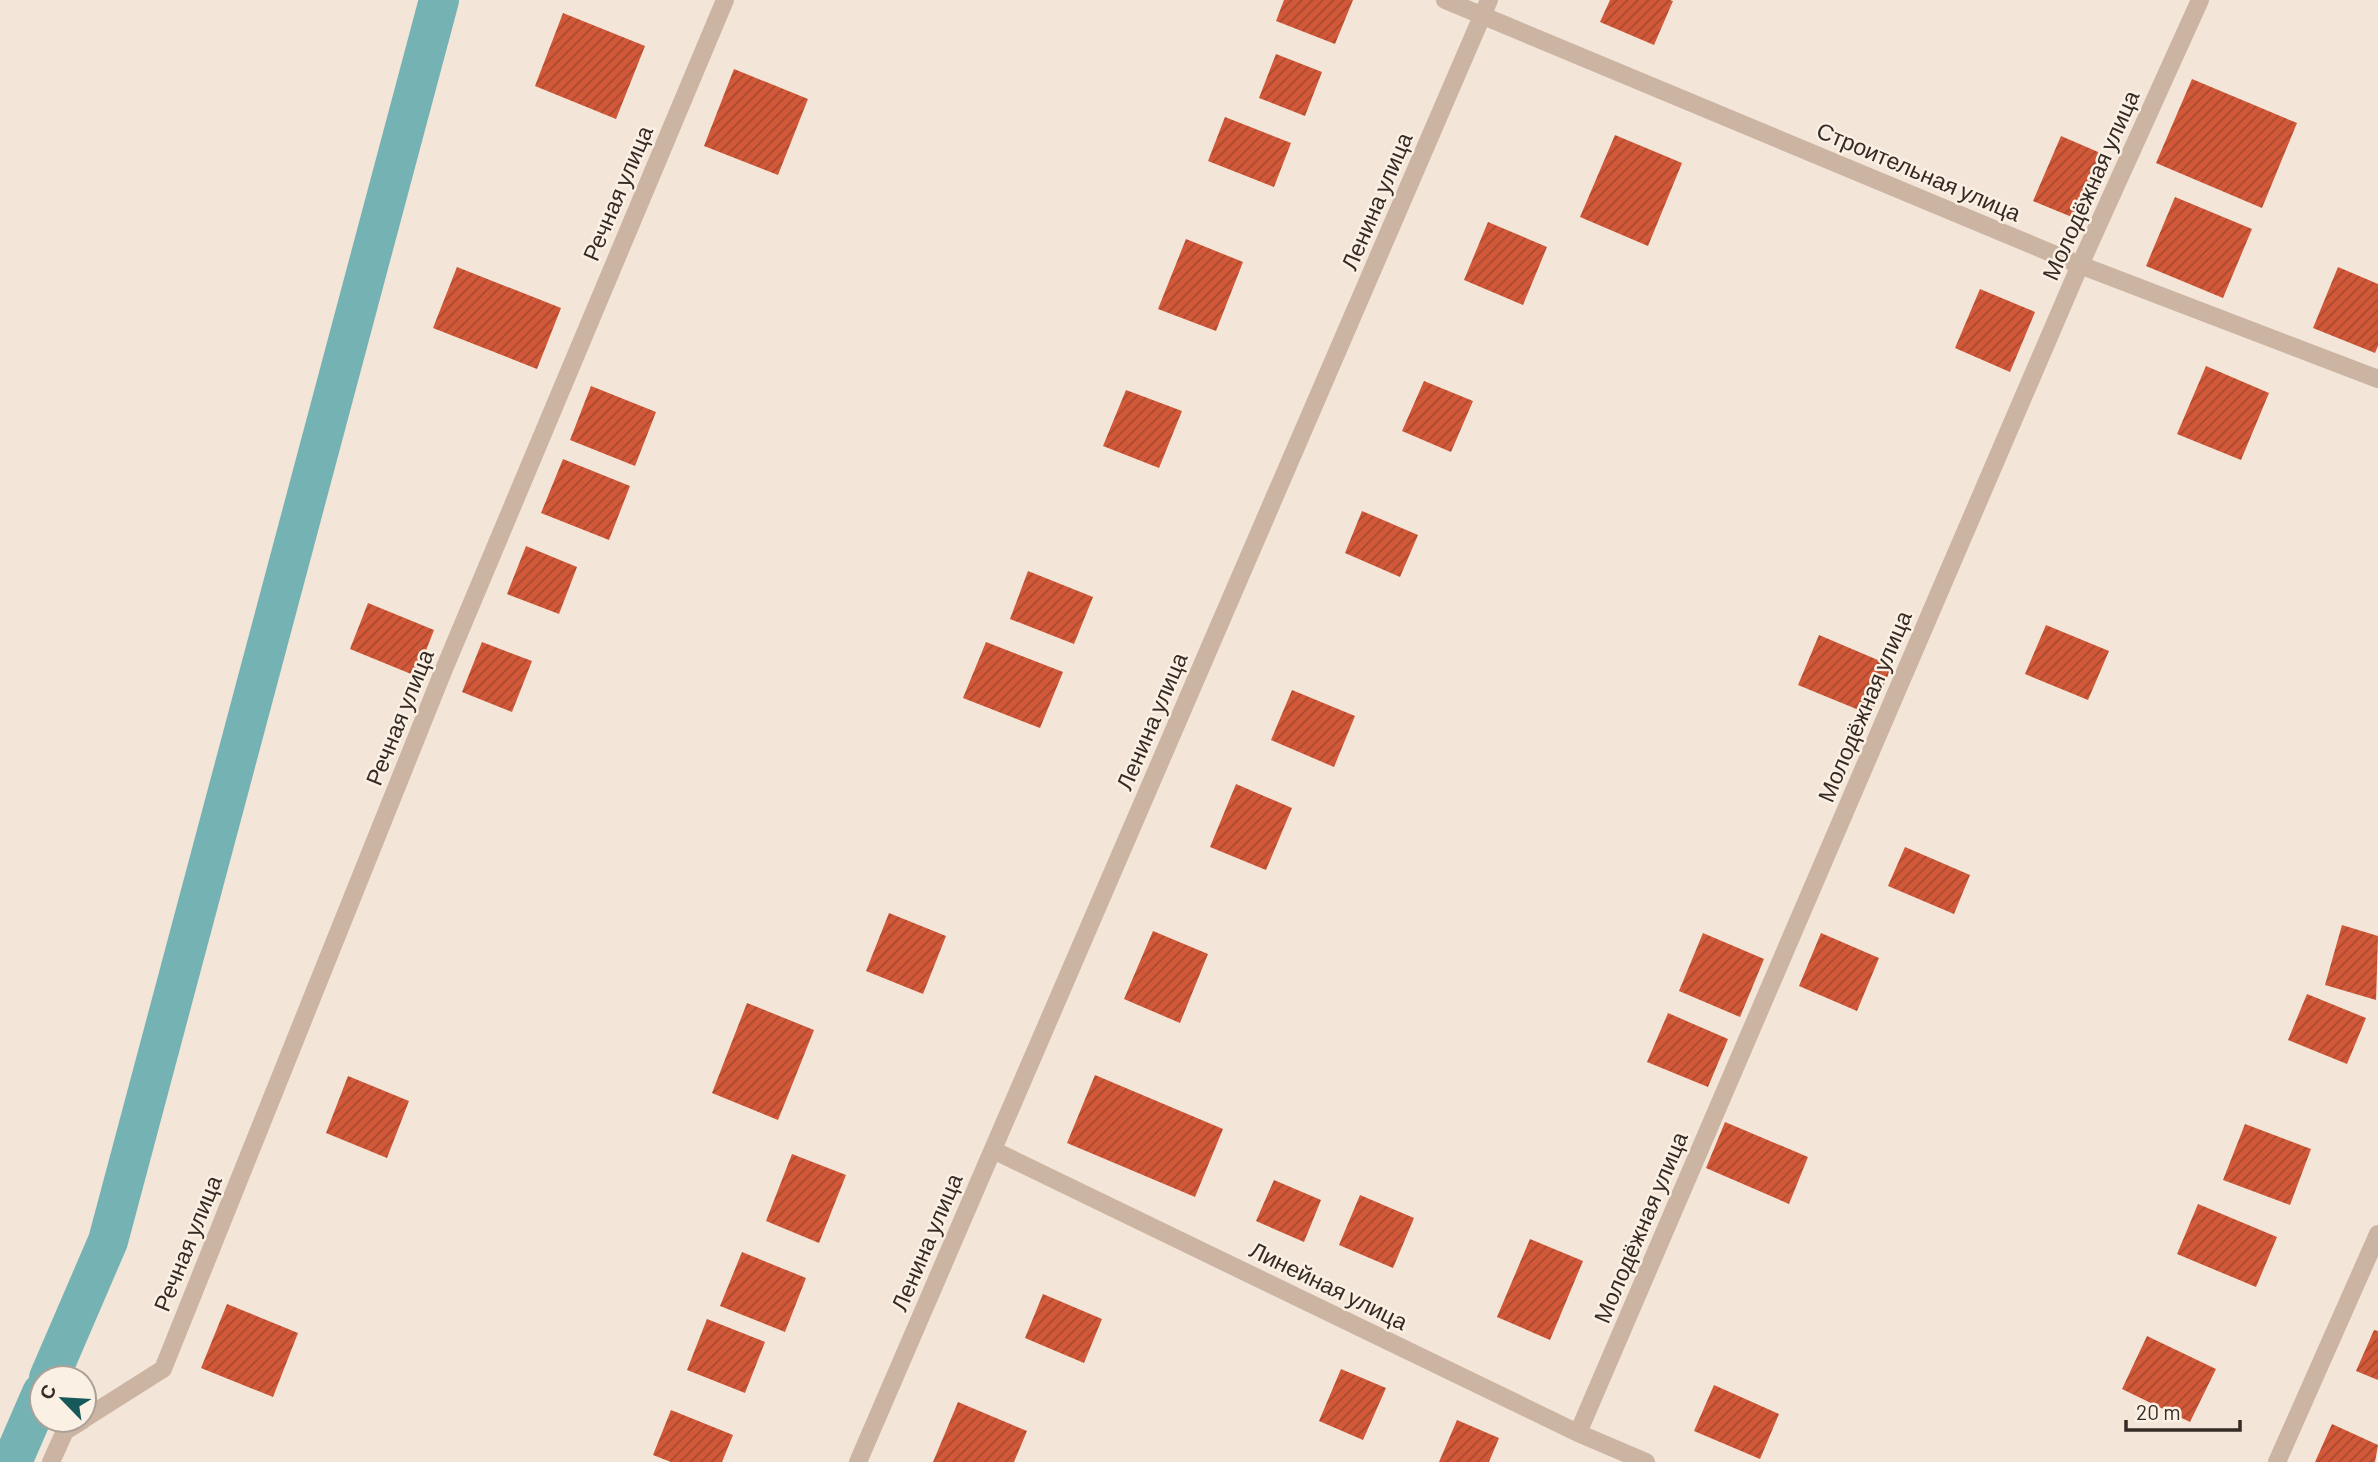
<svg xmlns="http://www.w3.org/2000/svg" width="2378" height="1462" font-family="Barlow,sans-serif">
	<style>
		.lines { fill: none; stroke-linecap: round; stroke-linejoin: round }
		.canal { stroke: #74b2b3; stroke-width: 40 }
		.building { fill: url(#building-hatch) }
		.minor { stroke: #ccb4a3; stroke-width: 18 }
		.labels { text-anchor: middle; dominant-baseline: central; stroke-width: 5; stroke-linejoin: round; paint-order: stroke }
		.street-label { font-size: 23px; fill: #362a25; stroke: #fbf0e4 }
	</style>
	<defs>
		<pattern id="building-hatch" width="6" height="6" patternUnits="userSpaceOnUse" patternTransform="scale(1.75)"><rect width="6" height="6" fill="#d15838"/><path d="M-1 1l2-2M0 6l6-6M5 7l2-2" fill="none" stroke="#aa492f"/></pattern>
	</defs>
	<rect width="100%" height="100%" fill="#f3e5d8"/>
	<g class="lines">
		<path class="canal" d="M49 1378 108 1241 439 0
			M12 1462 42 1393"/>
	</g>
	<path class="building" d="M1284 0H1353L1335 44 1276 21Z
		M1610 0H1670L1673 1 1654 45 1600 22Z
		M563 13 645 46 616 119 535 86Z
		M1276 54 1322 72 1305 116 1259 98Z
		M734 69 808 99 778 175 704 146Z
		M2192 79 2297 123 2262 208 2156 163Z
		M1225 117 1291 143 1274 187 1208 161Z
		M1615 135 1682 163 1648 246 1580 217Z
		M2061 136 2112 158 2084 222 2033 201Z
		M2175 197 2252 229 2223 298 2146 266Z
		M1488 222 1547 247 1523 305 1464 280Z
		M1186 239 1243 262 1216 331 1158 309Z
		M457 267 561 308 537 369 433 328Z
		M2338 267 2378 284V346L2375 353 2313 328Z
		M1980 289 2035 312 2010 372 1955 348Z
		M2206 366 2269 393 2241 460 2177 434Z
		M1424 381 1473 401 1451 452 1402 431Z
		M591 386 656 412 635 466 570 440Z
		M1126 390 1182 411 1159 468 1103 446Z
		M563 459 630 486 609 540 541 513Z
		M1362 511 1418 535 1400 577 1345 553Z
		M526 546 577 567 559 614 507 594Z
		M1028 571 1093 597 1074 644 1010 619Z
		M368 603 434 630 416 676 350 649Z
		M2046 625 2109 651 2088 700 2025 674Z
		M1819 635 1892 666 1871 715 1798 685Z
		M482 642 532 661 512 712 462 692Z
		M986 642 1063 672 1040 728 963 698Z
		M1292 690 1355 716 1334 767 1271 740Z
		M1236 784 1292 808 1266 870 1210 847Z
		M1905 847 1970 875 1954 914 1888 886Z
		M889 913 946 936 923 994 866 971Z
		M2342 925 2378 936 2376 1000 2325 985Z
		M1153 931 1208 954 1180 1023 1124 999Z
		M1703 933 1764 959 1740 1017 1679 991Z
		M1821 933 1879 958 1857 1011 1799 986Z
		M2307 994 2366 1018 2347 1064 2288 1040Z
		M747 1003 814 1030 778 1120 712 1093Z
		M1668 1013 1728 1039 1708 1087 1647 1062Z
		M1095 1075 1223 1129 1195 1197 1067 1143Z
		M348 1076 409 1101 387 1158 326 1133Z
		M1725 1122 1808 1157 1789 1204 1706 1168Z
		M2245 1124 2311 1149 2290 1205 2223 1180Z
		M792 1154 846 1175 819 1243 766 1221Z
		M1274 1180 1321 1200 1304 1242 1256 1221Z
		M1360 1195 1414 1218 1393 1268 1339 1245Z
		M2198 1204 2277 1237 2256 1287 2177 1254Z
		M1530 1239 1583 1261 1550 1340 1497 1317Z
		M742 1252 806 1278 785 1332 720 1306Z
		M1043 1294 1102 1319 1084 1363 1025 1338Z
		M227 1304 298 1333 273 1397 201 1368Z
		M707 1319 765 1342 745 1393 687 1370Z
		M2374 1330 2378 1331V1380L2356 1371Z
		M2147 1336 2216 1369 2190 1422 2122 1389Z
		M1341 1369 1386 1388 1363 1440 1319 1421Z
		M1714 1385 1779 1414 1760 1459 1694 1431Z
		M958 1402 1027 1431 1014 1462H933Z
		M671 1410 733 1435 722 1462H671L653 1455Z
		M1457 1420 1499 1438 1489 1462H1439Z
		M2332 1424 2378 1445 2375 1462H2315Z"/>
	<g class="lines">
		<path class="minor" d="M1445 0 2080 265 2378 379
			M993 1150 1578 1433 1646 1462
			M84 1419 163 1369 442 674 725 0
			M1578 1433 2080 265 2200 0
			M51 1462 65 1431 83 1420
			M858 1462 1489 0
			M2277 1462 2378 1234"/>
	</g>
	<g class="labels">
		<g class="street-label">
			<text transform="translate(1919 171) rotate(23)">Строительная улица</text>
			<text transform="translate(2090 185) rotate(-66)">Молодёжная улица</text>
			<text transform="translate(617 193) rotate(-67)">Речная улица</text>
			<text transform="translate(1376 201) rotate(-67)">Ленина улица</text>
			<text transform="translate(1864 706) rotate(-67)">Молодёжная улица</text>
			<text transform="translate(399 717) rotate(-68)">Речная улица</text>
			<text transform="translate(1151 721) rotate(-67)">Ленина улица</text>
			<text transform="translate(1640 1227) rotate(-67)">Молодёжная улица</text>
			<text transform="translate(926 1242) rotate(-67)">Ленина улица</text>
			<text transform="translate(187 1243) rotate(-68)">Речная улица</text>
			<text transform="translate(1329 1285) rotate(26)">Линейная улица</text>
		</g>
	</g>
	<g transform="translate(63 1399) rotate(295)"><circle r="33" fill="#fbf0e4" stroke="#aca198" stroke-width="2"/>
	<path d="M0-5L12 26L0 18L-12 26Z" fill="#17595b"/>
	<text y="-10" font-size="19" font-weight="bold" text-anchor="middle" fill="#362a25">С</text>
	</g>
	<path d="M2126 1420v10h114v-10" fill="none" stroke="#362a25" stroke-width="3.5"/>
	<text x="2136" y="1420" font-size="21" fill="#362a25" stroke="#fbf0e4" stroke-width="5" paint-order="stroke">20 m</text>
</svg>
